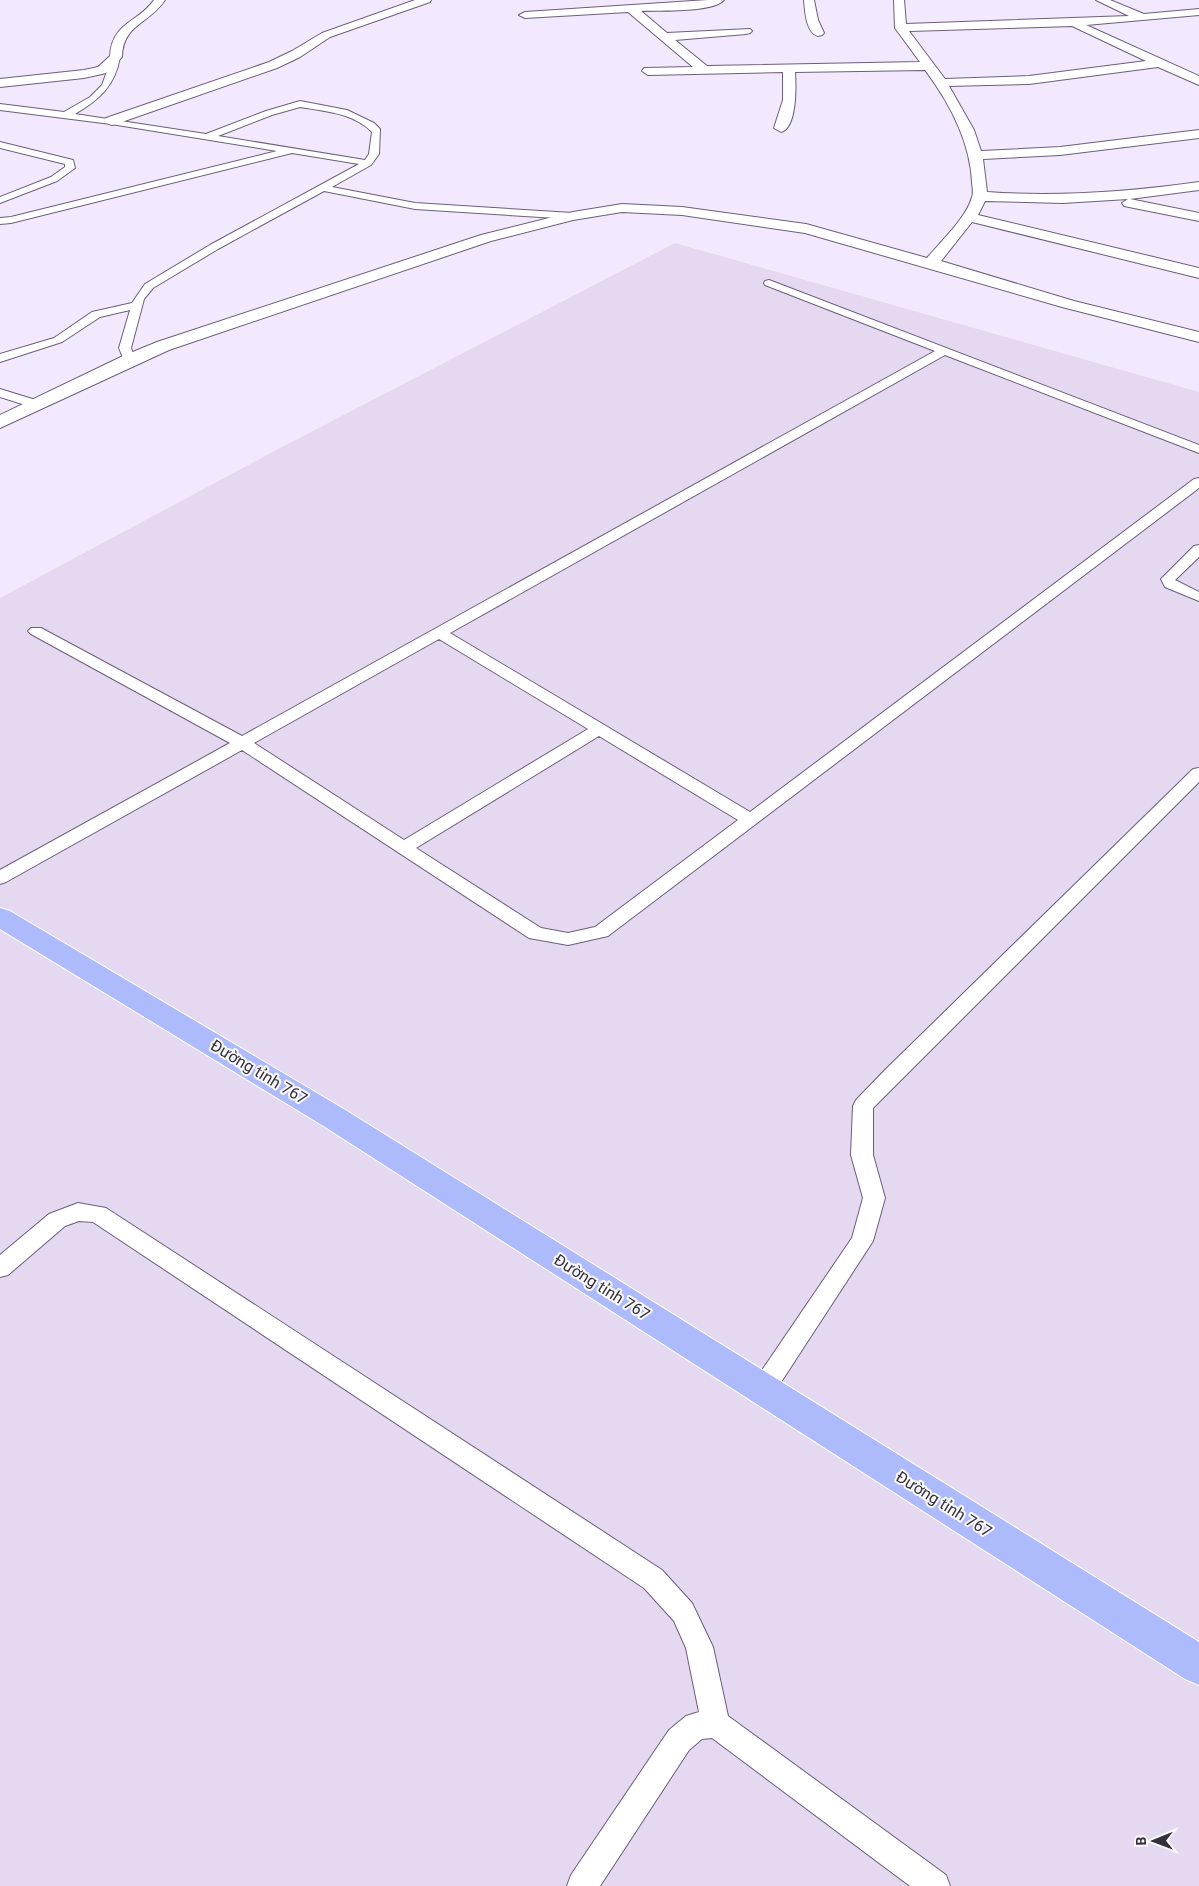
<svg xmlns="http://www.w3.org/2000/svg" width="1199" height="1886" font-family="Roboto,sans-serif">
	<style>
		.built { fill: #e5d9f1 }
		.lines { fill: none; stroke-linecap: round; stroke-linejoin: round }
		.service-casing { stroke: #6d5e7c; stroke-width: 2 }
		.minor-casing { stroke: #6d5e7c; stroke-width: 2 }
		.primary-casing { stroke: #fff; stroke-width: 2 }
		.service { fill: #fff; fill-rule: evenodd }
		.minor { fill: #fff; fill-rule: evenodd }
		.primary { fill: #adbafc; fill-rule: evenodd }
		.labels { text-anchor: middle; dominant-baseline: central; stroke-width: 4; stroke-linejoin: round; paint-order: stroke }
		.near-street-label { font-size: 16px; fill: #352e3c; stroke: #fafafa }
	</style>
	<rect width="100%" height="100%" fill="#f2e9fe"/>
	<path class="built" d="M675 243 1199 392V1886H0V598L282 447Z"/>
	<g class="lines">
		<defs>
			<path id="service" d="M113 55 120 57C115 86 99 100 75 114L206 134 266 111 300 101 347 110 374 123 380 129 379 154 371 165 332 187 415 203 573 213 578 216 573 219 415 209 324 191 218 249 153 288 144 299 131 348 135 360 133 363H125L119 348 130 310 100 317 62 342 0 362V354L54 338 92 312 132 303 145 284 210 245 359 164 292 153 11 223 0 224V218L11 217 277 151 111 124 0 110V104L64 112 90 97 102 85ZM300 107C324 111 354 113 372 132L369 154 365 160 218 136 272 115Z
				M0 142 73 160 75 168 57 181 0 203V197L51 177 65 167V164L0 148Z
				M769 280 1199 445V453L945 355 450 633 750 812 1194 479 1199 478V488L608 936 568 945 529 938 242 750 6 882 0 884V870L230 743 31 634 28 631 31 628H41L242 736 935 351 765 285 764 283 765 281ZM439 639 588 729 404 840 254 743ZM599 736 738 820 595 927 568 933 541 928 416 848Z
				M0 389 39 401 41 404 35 408 0 397Z
				M1199 545V557L1175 580 1199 592V601L1165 587 1161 579 1194 546Z
				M1199 768V782L873 1108V1155L885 1198 873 1241 772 1396 763 1400 754 1396 751 1389 754 1382 852 1238 863 1198 851 1155 853 1106 856 1100 885 1070 1193 769Z
				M78 1203 106 1208 662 1570 692 1603 713 1647 728 1716 946 1875 950 1886H910L712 1738 702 1739 689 1750 600 1886H567L571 1875 669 1730 686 1716 699 1712 686 1648 674 1621 644 1588 93 1222 79 1221 65 1226 8 1275 0 1277V1255L49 1214Z"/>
			<path id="minor" d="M154 0H165C148 25 123 24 122 57L106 73 102 74 84 78 0 87V79L84 70 98 67 110 56C112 22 138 23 154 0Z
				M415 0H431L430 2 330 37 300 57 277 68 116 124 111 125 104 121 106 118 269 62 292 51 322 33Z
				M708 0H724C712 13 660 10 641 11L667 33 750 29 752 31 750 33 746 34 675 40 707 66 920 62 895 28 894 0H904L906 24 1129 16 1096 0H1110L1144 14 1199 9V15L1086 25 1199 76V85L1158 67 1029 84 949 86 974 130 981 151 1060 147 1199 130V138L1060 155 983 159 987 192C1058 197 1128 192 1199 182V190L1130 199 1199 213V221L1124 206 1122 203 1128 199 1063 203 985 201 978 215 1199 268V278L972 222 941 261 1074 301 1199 332V342L1062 307 805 233 682 215 622 212 573 220 491 241 169 350 0 428V415L123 356 157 342 481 235 573 212 622 204 682 207 806 224 927 258C941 241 967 217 972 197 974 192 972 186 972 182 970 141 949 102 925 70L795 72C796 86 797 128 781 132L774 128 783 100V72L648 75 642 71 644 68 693 67 628 12 525 18 519 15 525 12ZM1072 26 1146 61 1029 76 945 79 909 31Z
				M804 0H814L818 20 824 33 822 35 818 36C806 33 805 11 804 0Z"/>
			<path id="primary" d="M0 908 10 911 347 1111 1199 1642V1685L1185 1679 325 1127 0 929Z"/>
		</defs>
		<use href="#service" class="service-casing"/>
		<use href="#minor" class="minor-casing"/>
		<use href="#primary" class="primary-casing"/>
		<use href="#service" class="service"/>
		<use href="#minor" class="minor"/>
		<use href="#primary" class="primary"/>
	</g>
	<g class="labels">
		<g class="near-street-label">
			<text transform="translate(259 1072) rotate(31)">Đường tỉnh 767</text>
			<text transform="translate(602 1287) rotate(32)">Đường tỉnh 767</text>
			<text transform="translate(944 1504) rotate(32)">Đường tỉnh 767</text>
		</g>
	</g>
	<g transform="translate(1154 1841) rotate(269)" stroke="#fafafa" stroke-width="4" paint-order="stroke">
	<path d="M0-4L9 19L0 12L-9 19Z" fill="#352e3c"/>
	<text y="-8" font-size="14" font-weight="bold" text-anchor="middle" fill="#352e3c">B</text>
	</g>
</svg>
